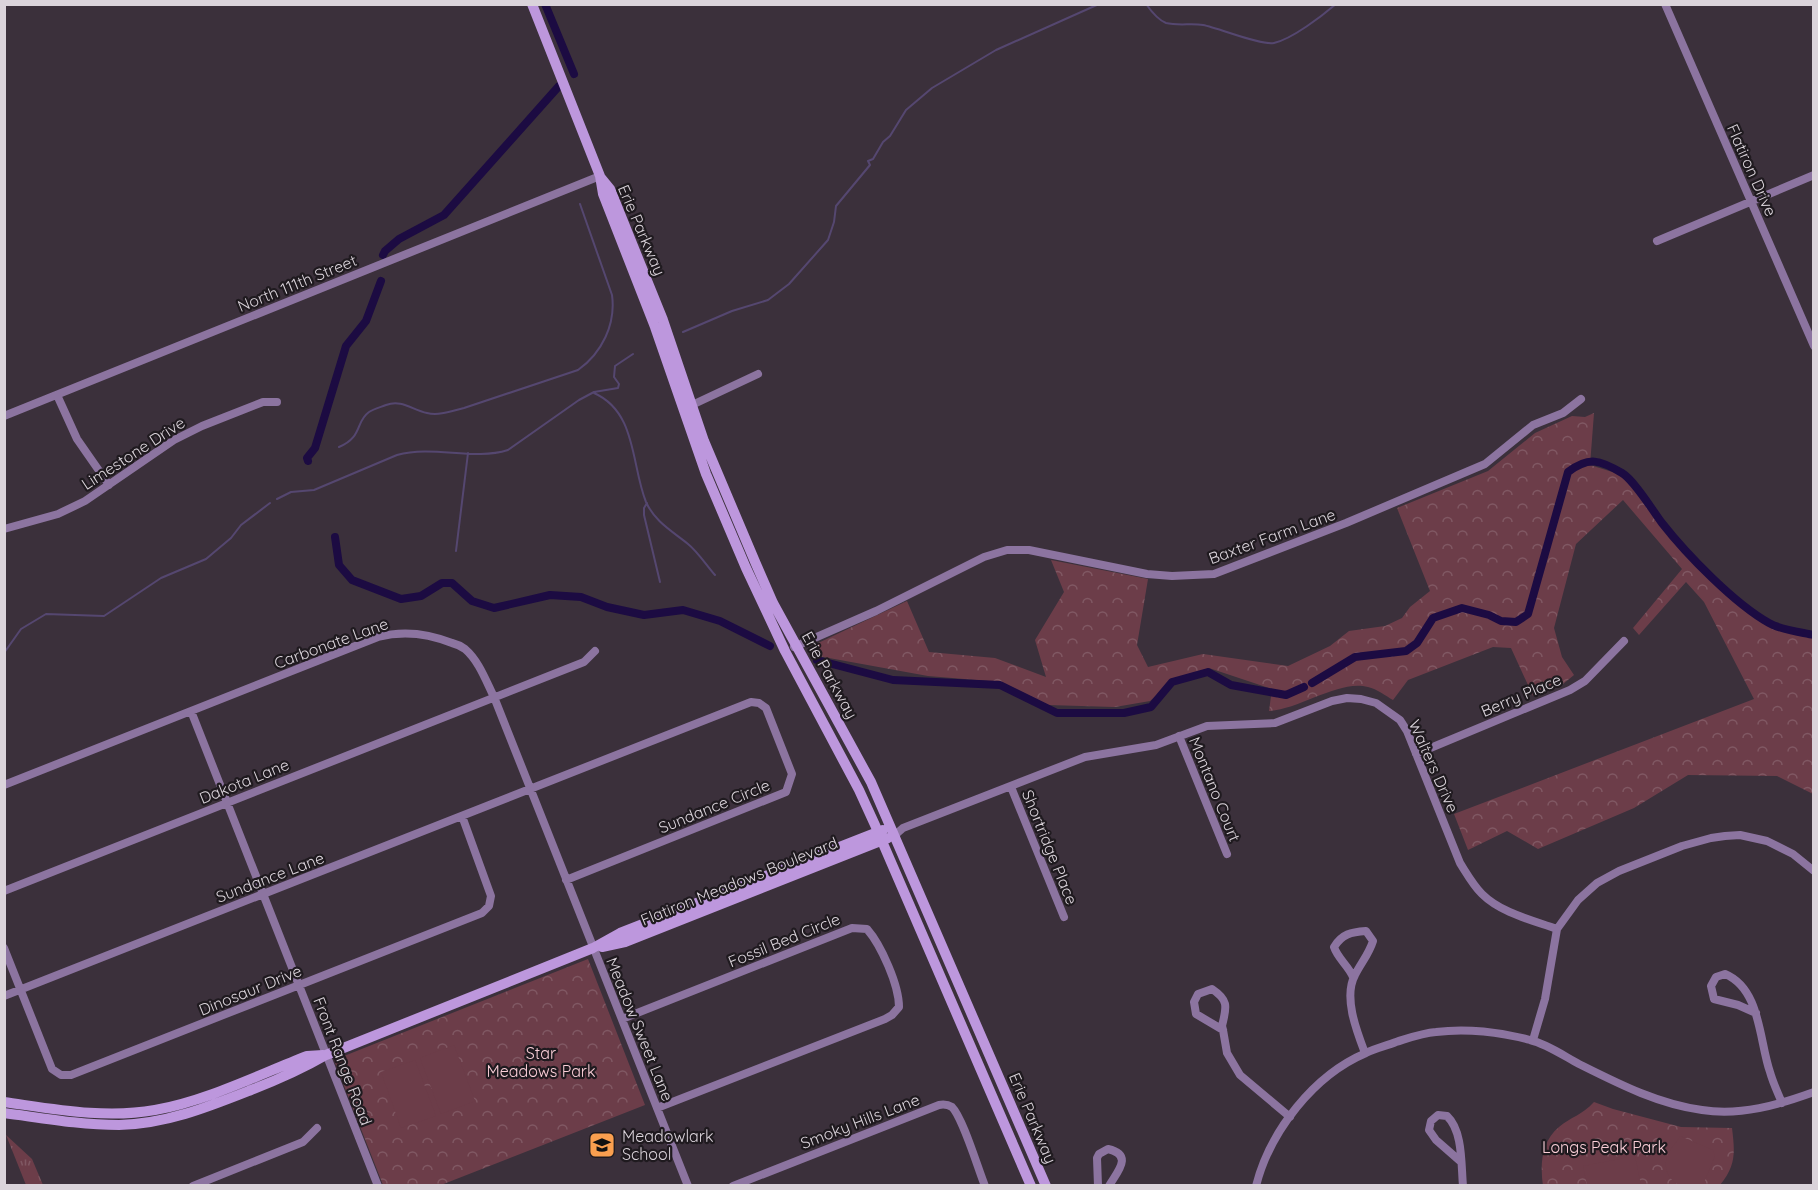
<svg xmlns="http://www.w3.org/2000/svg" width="1818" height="1190" font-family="Quicksand,sans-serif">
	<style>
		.grass { fill: url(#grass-tufts) }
		.park { fill: url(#park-crowns) }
		.pitch { fill: #6c3d49 }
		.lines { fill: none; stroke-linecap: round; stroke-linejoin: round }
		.stream { stroke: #554770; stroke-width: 2 }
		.canal { stroke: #1c0b42; stroke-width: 8 }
		.street { stroke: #8c74a0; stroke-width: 8 }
		.secondary { stroke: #bd97dd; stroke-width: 10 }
		.labels { text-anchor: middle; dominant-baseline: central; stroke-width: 4.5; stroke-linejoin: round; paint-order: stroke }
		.street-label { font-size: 16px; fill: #dad3da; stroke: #1f1a1f }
		.park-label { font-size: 16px; fill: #fbcfd8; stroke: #1f1a1f }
		.poi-label { font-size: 16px; fill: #dad3da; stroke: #1f1a1f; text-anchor: start }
	</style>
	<defs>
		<pattern id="grass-tufts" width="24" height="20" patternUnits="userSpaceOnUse" patternTransform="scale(1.5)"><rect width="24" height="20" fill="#6c3d49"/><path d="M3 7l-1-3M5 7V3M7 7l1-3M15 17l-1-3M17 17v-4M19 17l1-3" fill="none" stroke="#805863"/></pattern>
		<pattern id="park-crowns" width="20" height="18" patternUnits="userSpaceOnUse" patternTransform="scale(1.5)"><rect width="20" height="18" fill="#6c3d49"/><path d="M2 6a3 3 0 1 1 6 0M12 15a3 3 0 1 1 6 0" fill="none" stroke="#805863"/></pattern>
	</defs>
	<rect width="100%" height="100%" fill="#3b303b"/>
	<path class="grass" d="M6 1135 32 1159 43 1185H26Z"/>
	<path class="park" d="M1594 413 1590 465 1622 475 1696 562 1722 588 1765 622 1777 628 1813 637V794L1777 776 1688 775 1634 808 1538 849 1507 831 1468 850 1454 814 1754 699 1704 602 1686 582 1639 635 1633 628 1682 569 1623 500 1576 544 1554 628 1562 657 1574 675 1563 684 1533 696 1511 648 1493 647 1408 680 1393 700C1386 696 1377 689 1368 687 1340 679 1300 709 1269 711L1272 689 1209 668 1174 680 1150 701 1115 707 1048 705 1001 682 928 676 818 656 816 644 907 601 929 652 995 658 1046 677 1035 640 1064 592 1051 560 1148 579 1137 645 1148 667 1203 654 1288 666 1330 646 1349 631 1385 626 1402 618 1410 607 1430 591 1397 508 1488 471 1535 433 1572 416 1585 417Z
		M588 959 645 1105 441 1185H383L334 1060Z
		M1594 1102 1613 1109 1681 1127 1732 1128C1735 1153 1736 1165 1720 1185L1543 1186C1540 1165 1541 1142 1559 1127 1571 1117 1582 1115 1594 1102Z"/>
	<path class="pitch" d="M454 1045 475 1101 441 1114 420 1058Z
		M415 1060 436 1116 401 1128 381 1072Z
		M1680 1136 1713 1150 1715 1156 1703 1185H1680C1667 1180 1662 1165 1669 1152 1672 1146 1677 1143 1680 1136Z
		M1635 1156 1641 1185H1587L1583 1166Z"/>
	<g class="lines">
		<path class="stream" d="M1146 4C1151 11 1158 20 1166 23 1178 26 1192 23 1203 25 1219 28 1262 46 1274 43 1292 39 1322 16 1336 4
			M683 332 732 311 768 300 789 284 828 240 834 222 836 206 870 165 868 161 873 159 883 142 890 136 906 110 932 88 996 50 1099 4
			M594 393C637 412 631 465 646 502 655 522 672 531 688 544 697 551 707 566 715 575
			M339 447C363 437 355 422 369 412 373 409 381 407 386 405 402 399 412 410 427 413 439 416 452 411 464 408L578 370C602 353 616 324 612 295L580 204
			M277 499 291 492 314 490 397 455C434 445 473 461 508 450L579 400 594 392 618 388 619 384 614 377 615 366 633 354
			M647 503 644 508V515L660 582
			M456 551 468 453
			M4 653 21 629 46 614 104 616 161 578 206 559 231 538 241 525 270 503"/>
		<path class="canal" d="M545 4 574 74
			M383 255 385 251 399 239 444 215 559 86
			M308 461 307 458 315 448 346 346 366 321 381 281
			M335 537 339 565 352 580 401 599 421 596 442 583H452L472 601 494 608 550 595 581 597 607 607 644 615 683 610 720 621 770 646
			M817 660 893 680 1000 685 1057 713H1124L1151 707 1172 682 1208 672 1231 685 1286 695 1304 687
			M1312 683 1355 657 1406 651 1417 643 1433 618 1462 608 1489 615 1501 621 1516 622 1528 614 1568 472C1589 456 1600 460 1622 473 1634 480 1653 511 1662 523 1687 555 1735 604 1769 623 1781 630 1800 632 1814 635"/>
		<path class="street" d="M1665 4 1814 346
			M1657 241 1814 175
			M57 395 77 439 109 485
			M692 405 758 374
			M4 416 600 176
			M4 529 58 514 85 501 174 440 202 426 263 402H277
			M794 647 876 611 984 557 1007 550H1029L1147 574 1172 576 1214 574 1346 523 1485 464 1533 425 1563 413 1581 399
			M191 711 378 1186
			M1179 736 1227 854
			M1416 754 1570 690 1585 681 1624 641
			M4 785 378 637C404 630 427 633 452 643 456 644 461 646 465 649 479 661 486 681 494 697L688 1186
			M1011 787 1064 917
			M895 835 903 828 1085 757 1156 745 1207 726 1275 723 1332 701 1347 698 1361 699 1376 703 1400 720 1407 731 1460 863C1467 874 1473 885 1482 894 1501 913 1532 920 1557 929
			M4 891 584 662 595 651
			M4 948 52 1069 61 1075H71L482 913 489 906 491 896 462 816
			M1353 977C1348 965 1338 959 1334 947 1342 934 1351 932 1366 931L1373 941C1369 954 1361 963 1355 975 1343 997 1357 1032 1365 1053
			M4 996 751 702 759 703 766 708 792 774 786 792 566 880
			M1756 1013 1738 1005 1714 999 1711 986 1716 977 1725 974C1761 989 1759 1041 1770 1072 1773 1083 1778 1093 1782 1103
			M622 1019 852 928 867 929C881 945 899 985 899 1007L892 1015 885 1019 657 1108
			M1223 1030 1196 1014 1194 1002 1198 994 1212 989C1230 1001 1226 1008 1222 1026L1223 1030 1227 1053 1240 1075 1290 1117
			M1533 1040 1545 999 1557 929 1578 900 1597 883 1619 871 1682 846 1711 838 1725 836 1740 835 1767 841 1793 854 1814 871
			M1460 1161 1436 1140 1429 1130 1431 1121 1438 1115 1447 1116C1463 1131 1461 1164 1463 1186
			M193 1186 303 1142 317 1128
			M733 1186 939 1105C944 1104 947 1104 952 1107 963 1118 978 1169 985 1186
			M1098 1186 1097 1158 1099 1154 1108 1149C1134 1155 1117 1172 1109 1186
			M1256 1186C1270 1131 1314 1075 1366 1053 1376 1048 1386 1046 1396 1042 1409 1038 1422 1033 1436 1032 1466 1028 1501 1032 1530 1040 1547 1044 1564 1056 1579 1064 1619 1084 1658 1104 1702 1110 1741 1116 1778 1105 1814 1092"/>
		<path class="secondary" d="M532 4 600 176 603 194 655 327 706 474 746 568 785 651 859 790 875 825 1031 1186
			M601 178 610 189 663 320 704 441 756 564 773 603 871 782 1046 1186
			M602 947 625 942 888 838
			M4 1102C54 1109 105 1119 155 1110 206 1101 258 1075 307 1056L323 1055
			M4 1113C42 1118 80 1125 119 1125 166 1124 208 1107 251 1090 277 1080 302 1069 326 1055L593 948 620 933 883 830"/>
	</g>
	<defs>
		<symbol id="school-square" viewBox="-11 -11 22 22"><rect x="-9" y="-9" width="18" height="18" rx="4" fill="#fa9f4f" stroke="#1f1a1f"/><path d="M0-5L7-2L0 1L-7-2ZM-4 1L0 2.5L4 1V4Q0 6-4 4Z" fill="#111"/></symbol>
	</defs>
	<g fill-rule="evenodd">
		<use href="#school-square" x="587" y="1130" width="30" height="30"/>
	</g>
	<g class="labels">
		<g class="street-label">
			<text transform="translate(1752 170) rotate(66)">Flatiron Drive</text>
			<text transform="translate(642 230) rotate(67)">Erie Parkway</text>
			<text transform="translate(297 283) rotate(-22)">North 111th Street</text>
			<text transform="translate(133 453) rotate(-33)">Limestone Drive</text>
			<text transform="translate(1272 536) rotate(-20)">Baxter Farm Lane</text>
			<text transform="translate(331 643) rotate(-20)">Carbonate Lane</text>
			<text transform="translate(830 675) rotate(61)">Erie Parkway</text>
			<text transform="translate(1521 695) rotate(-23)">Berry Place</text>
			<text transform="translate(1434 766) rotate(66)">Walters Drive</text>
			<text transform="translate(244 781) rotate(-22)">Dakota Lane</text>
			<text transform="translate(1215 789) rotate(68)">Montano Court</text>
			<text transform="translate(714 806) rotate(-22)">Sundance Circle</text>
			<text transform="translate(1050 847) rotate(68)">Shortridge Place</text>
			<text transform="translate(270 877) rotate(-21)">Sundance Lane</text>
			<text transform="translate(739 881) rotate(-22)">Flatiron Meadows Boulevard</text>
			<text transform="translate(784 940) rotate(-22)">Fossil Bed Circle</text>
			<text transform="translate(250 990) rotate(-22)">Dinosaur Drive</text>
			<text transform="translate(640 1029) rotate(68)">Meadow Sweet Lane</text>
			<text transform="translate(343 1061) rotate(69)">Front Range Road</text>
			<text transform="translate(1033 1118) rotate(67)">Erie Parkway</text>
			<text transform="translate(860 1121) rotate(-21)">Smoky Hills Lane</text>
		</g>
		<g class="park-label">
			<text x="541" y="1053">Star<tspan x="541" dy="18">Meadows Park</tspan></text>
			<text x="1604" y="1147">Longs Peak Park</text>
		</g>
		<g class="poi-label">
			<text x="622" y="1136">Meadowlark<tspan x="622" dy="18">School</tspan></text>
		</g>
	</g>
	<rect width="1818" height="1190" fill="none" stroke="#dad3da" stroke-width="12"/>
</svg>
